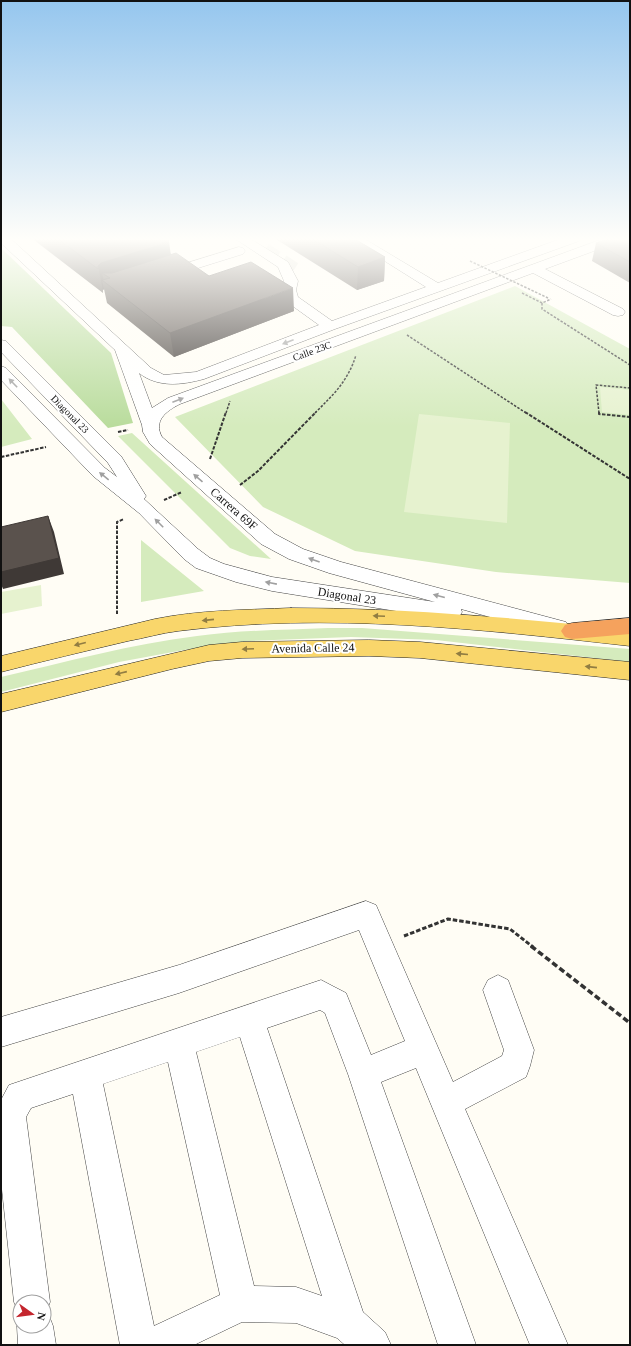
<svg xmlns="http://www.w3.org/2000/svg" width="631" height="1346" font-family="'Times New Roman',serif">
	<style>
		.green { fill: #d5ebbd }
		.forest { fill: #b9dc9c }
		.pitch { fill: #e6f2cf }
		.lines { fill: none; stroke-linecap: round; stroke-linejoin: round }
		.minor-tunnel { stroke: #dbdad3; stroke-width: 14; stroke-dasharray: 14 7; stroke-linecap: butt }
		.minor-casing { stroke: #444; stroke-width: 1 }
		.major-casing { stroke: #222; stroke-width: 1 }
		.highway-casing { stroke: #222; stroke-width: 1 }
		.path-far3 { stroke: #333; stroke-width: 1.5; stroke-dasharray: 2.5 1.5; stroke-linecap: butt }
		.path-far2 { stroke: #333; stroke-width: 2; stroke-dasharray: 3.5 1.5; stroke-linecap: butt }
		.path-far1 { stroke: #333; stroke-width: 3; stroke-dasharray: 4.5 2; stroke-linecap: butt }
		.path { stroke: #333; stroke-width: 3.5; stroke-dasharray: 6 3; stroke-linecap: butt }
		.minor { fill: #fff; fill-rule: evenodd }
		.major { fill: #f9d66b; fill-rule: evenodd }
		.highway { fill: #f5a25d; fill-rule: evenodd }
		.path-bridge { stroke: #333; stroke-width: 1.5; stroke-dasharray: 2.5 1.5; stroke-linecap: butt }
		.wall { fill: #4d4742 }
		.shaded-wall { fill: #3f3936 }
		.building { fill: #5a524d; stroke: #3f3936 }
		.oneway { fill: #a0a0a0 }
		.oneway2 { fill: #917d42 }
		.labels { text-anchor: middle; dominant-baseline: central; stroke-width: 4; stroke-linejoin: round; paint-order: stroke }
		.far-street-label { font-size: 10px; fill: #111; stroke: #fff }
		.street-label { font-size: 12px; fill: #111; stroke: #fff }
	</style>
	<rect width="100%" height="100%" fill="#fffdf5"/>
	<path class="green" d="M515 286 630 349V583L496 572 355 551 263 507 175 417Z
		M1 399 32 439 1 447Z
		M132 433 271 559 250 556 230 548 118 436Z
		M141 540 204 591 141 602Z
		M328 628H362L630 649V662L436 640 351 637 250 641 184 650 119 662 1 692V677C66 662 131 644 197 636 240 630 284 630 328 628Z"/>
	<path class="forest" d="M1 248 111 353 133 423 108 428 12 327 1 326Z"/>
	<path class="pitch" d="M600 387 630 390V415L602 412Z
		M419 414 510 423 507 523 404 512Z
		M41 585 42 606 1 614V592Z"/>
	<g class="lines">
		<path class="minor-tunnel" d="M265 250 299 272"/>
		<defs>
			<path id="minor" d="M1 238H10L151 368 164 375 196 372 319 325 287 302 282 290 284 281 278 267 234 238H249L288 262 298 281 296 290 298 297 332 321 426 287 348 238H363L438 283 563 238H581L579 241 335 329 204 379C182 385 158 388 139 373L152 408 168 398 605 238H623L621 241 545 269 623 309 625 312 623 315 618 316 613 315 533 273 180 404C166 411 153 421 162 437L275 534 303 549 341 562 566 622 569 628 566 634 559 636 461 609 462 612 459 617 452 620 272 591 236 582 196 568 184 559 139 513 93 476 1 380V366L6 368 105 468 117 477 108 463 1 352V340L6 341 121 456 146 496 144 499 198 549 210 558 224 564 272 577 435 602 329 573 289 559 261 544 150 444 143 432 142 425 115 350 1 243Z
				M239 247 243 248 245 251 243 254 166 278 161 277 159 274 161 271Z
				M366 901 376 905 453 1082 502 1056 504 1050 483 990 488 980 498 975 508 980 534 1050 530 1066 526 1077 465 1109 568 1345H530L416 1068 381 1082 476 1345H438L348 1074 325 1013 320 1010 267 1028 363 1312 385 1332 391 1345H345L337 1338 296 1323 242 1322 194 1345H120L73 1094 31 1108 26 1117 50 1302 46 1312 48 1313 53 1326 56 1345H18L17 1326 20 1318V1326H44V1302H20V1315L14 1302 1 1180V1100L9 1085 321 980 346 993 371 1055 405 1041 359 930 179 993 1 1047V1017L179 965ZM240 1037 322 1296 296 1287 254 1286 196 1052ZM168 1062 220 1295 154 1326 103 1084Z"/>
			<path id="major" d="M291 608C404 608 517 618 630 630V646C480 629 328 612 178 631 161 633 145 638 128 641 86 651 43 661 1 672V656L155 619C199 610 246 610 291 608Z
				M369 640 420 642 630 662V680L420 658 369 656 242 658 209 661 172 669 1 712V694L209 645 242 642Z"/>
			<path id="highway" d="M630 618V634L572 639 565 637 561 631 565 625 572 623Z"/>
		</defs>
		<use href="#minor" class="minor-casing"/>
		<use href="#major" class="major-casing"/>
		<use href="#highway" class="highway-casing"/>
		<path class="path-far3" d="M522 293 542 303 551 299
			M542 303V309L630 365
			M407 335 526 413
			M226 413 230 401
			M315 413C334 394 348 381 356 355
			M599 413 596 385 630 388"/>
		<path class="path-far2" d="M525 412 630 479
			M599 412V414L630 417
			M118 432 128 430
			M1 457 46 447
			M210 459 226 412
			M240 485 258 471 316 412
			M164 500 182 492
			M117 614V522L124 519"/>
		<path class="path-far1" d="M404 936 448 919 510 929 533 947"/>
		<path class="path" d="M531 946 630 1023"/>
		<use href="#minor" class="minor"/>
		<use href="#major" class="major"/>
		<use href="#highway" class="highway"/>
		<path class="path-bridge" d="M470 261 548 298"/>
	</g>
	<path class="wall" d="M34 238H165L171 255 209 276 294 311 174 357 107 303 104 289 103 290V293L34 240Z
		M274 238H353L385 257 384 281 357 290Z
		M630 238V283L592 261 596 243Z"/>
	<path class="shaded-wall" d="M169 241 172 264 110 278 102 273 104 282 102 280 104 289 103 290 98 266 101 263Z
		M385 257 384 281 357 290 358 267Z
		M293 288 294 311 174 357 170 333Z
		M48 516 54 532 64 574 3 589 1 584V572Z"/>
	<path class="building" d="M57 238H165L169 241 162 243 163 244 101 263 98 266V269Z
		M311 238H353L385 257 358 267Z
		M610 238H630V262L596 243Z
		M176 253 209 276 251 262 293 288 170 333 102 280 110 278 102 273H112Z
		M48 516 59 558 1 572V527Z"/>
	<defs><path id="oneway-solid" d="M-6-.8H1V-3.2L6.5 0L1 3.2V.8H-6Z"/></defs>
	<g class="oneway">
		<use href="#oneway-solid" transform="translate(288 342) rotate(159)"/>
		<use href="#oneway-solid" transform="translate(13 383) rotate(-134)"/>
		<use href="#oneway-solid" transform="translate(178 400) rotate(-21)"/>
		<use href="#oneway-solid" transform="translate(104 476) rotate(-141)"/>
		<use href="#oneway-solid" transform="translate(198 478) rotate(-139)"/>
		<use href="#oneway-solid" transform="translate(159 523) rotate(-135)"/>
		<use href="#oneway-solid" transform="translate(314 560) rotate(-160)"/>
		<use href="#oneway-solid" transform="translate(271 583) rotate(-169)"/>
		<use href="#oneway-solid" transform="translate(439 596) rotate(-165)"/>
	</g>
	<g class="oneway2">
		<use href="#oneway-solid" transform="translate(379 616) rotate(-177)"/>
		<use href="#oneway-solid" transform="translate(208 620) rotate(174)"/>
		<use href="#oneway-solid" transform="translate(80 644) rotate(166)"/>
		<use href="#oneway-solid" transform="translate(248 649) rotate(178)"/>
		<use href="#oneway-solid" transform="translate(462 654) rotate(-175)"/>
		<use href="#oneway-solid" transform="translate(591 667) rotate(-174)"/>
		<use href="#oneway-solid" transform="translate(121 673) rotate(167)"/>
	</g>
	<linearGradient id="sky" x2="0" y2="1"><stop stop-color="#95c6ee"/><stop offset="0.56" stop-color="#fffefa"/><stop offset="1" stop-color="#fffefa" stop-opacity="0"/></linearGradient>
	<rect width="631" height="427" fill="url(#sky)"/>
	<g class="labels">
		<g class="far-street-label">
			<text transform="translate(312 351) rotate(-20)">Calle 23C</text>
			<text transform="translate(70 414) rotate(45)">Diagonal 23</text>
		</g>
		<g class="street-label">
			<text transform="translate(234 509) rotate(41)">Carrera 69F</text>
			<text transform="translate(347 596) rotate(9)">Diagonal 23</text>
			<text transform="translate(313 648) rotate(-1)">Avenida Calle 24</text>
		</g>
	</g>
	<rect width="631" height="1346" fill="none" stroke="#111111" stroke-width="4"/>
	<g transform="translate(32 1314) rotate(104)"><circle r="19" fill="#ffffff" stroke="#a0a0a0"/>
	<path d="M0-3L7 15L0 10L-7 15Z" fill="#c4262e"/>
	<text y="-6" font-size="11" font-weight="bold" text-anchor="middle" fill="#111111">N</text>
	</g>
</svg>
